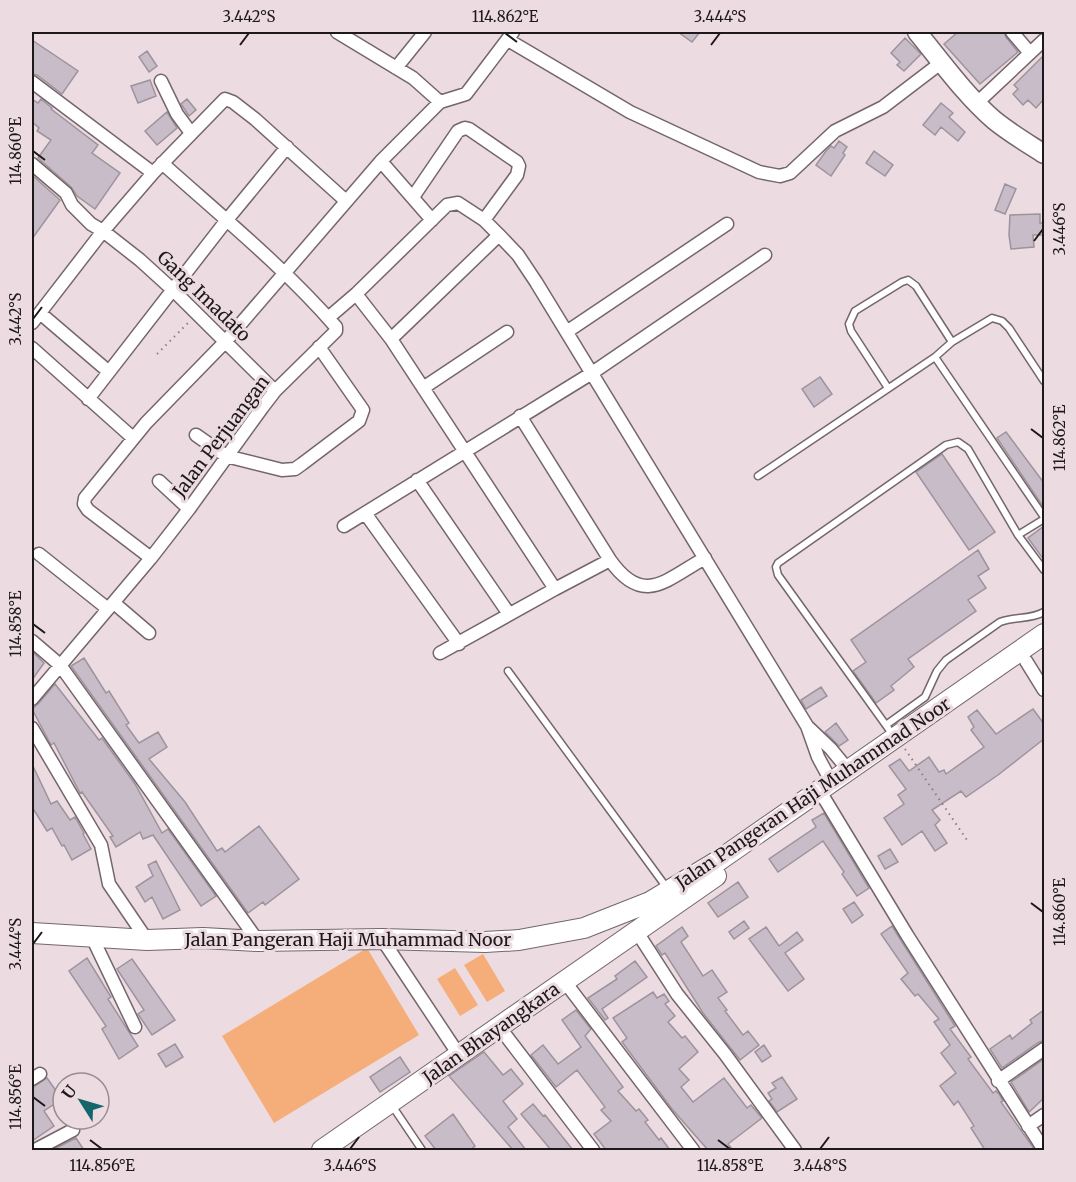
<svg xmlns="http://www.w3.org/2000/svg" width="1076" height="1182" font-family="Merriweather,serif">
	<style>
		.pitch { fill: #f5ae7a }
		.building { fill: #c7bcc7; stroke: #9d939d; stroke-width: 1.5 }
		.lines { fill: none; stroke-linecap: round; stroke-linejoin: round }
		.lane-casing { stroke: #74666b; stroke-width: 9 }
		.street-casing { stroke: #74666b; stroke-width: 15 }
		.secondary-casing { stroke: #74666b; stroke-width: 21 }
		.primary-casing { stroke: #74666b; stroke-width: 22 }
		.path { stroke: #8a7f83; stroke-width: 2; stroke-dasharray: 1.5 4.5; stroke-linecap: butt }
		.lane { stroke: #fff; stroke-width: 6 }
		.street { stroke: #fff; stroke-width: 12 }
		.secondary { stroke: #fff; stroke-width: 18 }
		.primary { stroke: #fff; stroke-width: 20 }
		.ticks { fill: none; stroke: #1d181a; stroke-width: 2 }
		.labels { text-anchor: middle; dominant-baseline: central; stroke-width: 6; stroke-linejoin: round; paint-order: stroke }
		.street-label { font-size: 18px; fill: #1d181a; stroke: #ecdbe0 }
		.neatline { fill: none; stroke: #1d181a; stroke-width: 2 }
		.ticks-label { font-size: 15px; text-anchor: middle; fill: #1d181a }
	</style>
	<rect width="100%" height="100%" fill="#ecdbe0"/>
	<path class="pitch" d="M367 948 419 1035 274 1123 222 1036Z
		M483 954 505 991 487 1002 464 965Z
		M455 968 478 1005 460 1016 437 979Z"/>
	<path class="building" d="M678 32H700L692 42Z
		M958 32H1004L1006 37 1018 52 980 84 944 44Z
		M905 38 921 54 904 71 897 65 900 62 891 53Z
		M32 40 78 71 62 94 37 75 32 74Z
		M147 51 157 66 149 72 139 57Z
		M1044 55V99L1036 108 1028 100 1023 105 1013 94 1018 89 1014 85Z
		M150 80 156 96 138 103 131 86Z
		M32 99 38 103 41 99 52 108 51 109 98 145 92 153 120 173 95 209 77 196 71 187 38 158 51 140 37 131 39 128 32 122Z
		M187 99 196 110 189 116 181 104Z
		M941 103 953 113 949 117 965 132 958 141 941 127 935 135 923 125Z
		M167 112 177 128 157 145 145 131Z
		M839 141 847 147 843 153 845 155 831 176 816 165 826 151 831 146 834 148Z
		M874 151 893 165 885 176 866 163Z
		M33 176 60 200 32 239V177Z
		M1005 184 1016 189 1005 214 995 210Z
		M1040 214V223H1044V235H1033L1034 247 1011 249 1009 235 1010 215Z
		M820 377 832 394 814 407 802 389Z
		M1006 432 1044 483V508L997 438Z
		M942 454 995 532 969 550 916 472Z
		M1044 526V560L1028 538Z
		M978 550 989 569 978 576 986 588 968 600 976 611 908 659 914 667 891 686 894 690 876 703 853 671 866 662 851 640Z
		M32 651 44 663 32 680Z
		M84 658 106 693 109 691 129 723 126 725 139 743 158 732 167 747 149 759 185 802 217 851 222 848 225 852 259 826 299 879 265 905 263 902 248 913 71 666Z
		M55 684 99 740 102 738 135 784 162 833 168 829 216 896 201 906 153 835 143 839 140 832 116 847 110 837 113 836 82 792 80 793 54 743 51 745 32 709 38 704Z
		M821 687 827 696 806 709 801 700Z
		M1033 709 1044 724V739L998 775 966 797 961 791 932 810 940 820 935 825 947 843 935 851 922 831 902 845 884 818 904 804 898 795 906 789 889 766 900 759 909 771 929 757 939 772 944 770 946 774 984 747 971 730 974 727 968 717 977 710 996 734Z
		M836 723 848 740 839 746 825 732Z
		M32 764 51 804 57 801 70 820 75 817 84 833 83 834 91 849 72 860 64 845 62 846 52 828 47 831 32 807Z
		M824 813 869 888 857 896 842 874 844 872 823 841 778 872 769 859 816 827 812 820Z
		M890 849 898 862 885 869 878 856Z
		M156 861 180 910 163 919 152 897 145 902 136 887 153 876 148 865Z
		M738 882 748 897 718 917 708 903Z
		M854 902 863 915 852 923 843 909Z
		M744 921 749 928 734 939 729 932Z
		M892 926 955 1026 950 1029 971 1057 968 1059 993 1093 996 1091 999 1094 1003 1101 1001 1102 1035 1150H985L971 1128 974 1126 958 1101 954 1105 940 1086 956 1073 941 1053 950 1045 934 1022 939 1019 918 994 915 996 901 979 908 973 881 934Z
		M682 927 688 936 681 942 703 976 712 970 727 992 718 998 727 1010 725 1011 743 1035 748 1031 759 1045 740 1060 703 1013 665 953 662 955 656 946Z
		M766 927 779 946 797 932 803 940 785 953 804 979 788 991 749 939Z
		M87 958 111 997 108 999 138 1046 119 1059 102 1029 106 1026 69 971Z
		M132 959 175 1020 152 1035 138 1014 144 1010 117 969Z
		M635 961 647 977 602 1009 608 1018 605 1020 588 998 617 979 615 976Z
		M653 992 657 998 664 994 669 1001 665 1004 675 1016 668 1022 682 1038 685 1036 698 1052 679 1069 689 1080 681 1087 693 1102 724 1078 747 1108 751 1105 762 1118 728 1144 733 1150H708L672 1109 622 1042 627 1038 613 1018Z
		M576 1010 591 1029 585 1036 623 1087 618 1091 636 1111 639 1109 648 1120 645 1122 659 1140 661 1138 670 1150H606L594 1134 611 1121 601 1110 605 1107 577 1070 556 1087 531 1055 543 1045 558 1064 581 1047 562 1020Z
		M1044 1010V1041L1039 1042 1002 1068 990 1049 1010 1035 1012 1039 1032 1023 1030 1020Z
		M175 1044 183 1057 166 1067 158 1054Z
		M764 1045 771 1056 762 1062 755 1052Z
		M484 1052 503 1075 511 1069 523 1084 503 1101 517 1119 508 1127 526 1150H513L449 1076Z
		M400 1057 410 1072 380 1092 370 1077Z
		M1044 1059V1098L1029 1112 1011 1082Z
		M782 1077 797 1099 777 1112 769 1101 772 1099 768 1093 776 1088 772 1083Z
		M47 1078 62 1099 44 1111 54 1126 32 1141V1088Z
		M533 1104 543 1116 545 1115 573 1150H551L521 1114Z
		M453 1114 475 1146 470 1150H436L425 1136Z
		M76 1138 84 1150H52Z"/>
	<g class="lines">
		<defs>
			<path id="lane" d="M935 357 1044 517
				M888 388 851 331 849 324 855 311 902 282 908 280 916 286 952 342
				M758 476 935 357 952 342 992 318 1002 321 1009 328 1044 381
				M1018 535 1044 519
				M508 671 667 888
				M886 725 925 697 937 671 946 660 1000 622C1015 616 1030 620 1044 612
				M893 735 778 575 776 567 778 563 946 445 958 442 968 449 1018 535 1044 570
				M391 1104 422 1150"/>
			<path id="street" d="M337 32 413 78 440 102
				M1012 32 1030 53
				M508 40 630 112 759 172 780 176 790 173 835 131 883 107 942 62
				M396 68 425 32
				M161 81 177 114 191 133
				M32 82 153 173
				M977 103 1044 40
				M32 164 66 193 72 205 91 224 103 231 140 260 173 290 275 391
				M385 166 432 220
				M413 197 458 131 465 128 469 129 517 162 519 166 517 175 484 220
				M356 294 391 339 555 589
				M40 313 109 372
				M328 318 356 294 447 205 458 203 484 220 499 235 518 255 536 282 807 726 818 757 832 783
				M32 323 103 231 153 173 225 99 233 102 255 119 346 201
				M568 331 727 224
				M391 339 499 235
				M32 348 133 438
				M423 388 507 332
				M88 399 226 221 287 147
				M520 416 610 560C643 607 666 580 705 558
				M196 435 226 456 282 470 295 469 302 464 359 421 363 410 319 347
				M417 480 509 614
				M159 481 189 509
				M365 513 459 644
				M344 526 592 373 765 255
				M39 554 108 609
				M151 558 88 510 84 504 85 498 146 423 225 342 382 160 440 102 466 94 513 32
				M114 603 149 633
				M32 641 60 665 258 941
				M440 653 555 589 610 560
				M1026 661 1044 690
				M32 699 151 558 189 509 262 408 275 391 336 331V327C285 268 220 215 162 163
				M808 727 831 749 849 771
				M32 728 101 845 109 884 147 940
				M824 798 907 935 1044 1150
				M637 932 677 994 725 1054 795 1150
				M91 935 135 1027
				M382 939 459 1055
				M565 982 693 1150
				M500 1028 593 1150
				M32 1079 40 1074
				M998 1081 1044 1049
				M1028 1126 1044 1115
				M35 1150 73 1130"/>
			<path id="secondary" d="M917 32C941 61 965 95 994 120 1010 133 1027 143 1044 154"/>
			<path id="primary" d="M32 933 147 940 203 938 258 941 382 939 485 942 519 940 584 928 650 902 718 861 1044 634
				M322 1150 716 876"/>
		</defs>
		<use href="#lane" class="lane-casing"/>
		<use href="#street" class="street-casing"/>
		<use href="#secondary" class="secondary-casing"/>
		<use href="#primary" class="primary-casing"/>
		<path class="path" d="M157 354 189 322
			M905 749 967 840"/>
		<use href="#lane" class="lane"/>
		<use href="#street" class="street"/>
		<use href="#secondary" class="secondary"/>
		<use href="#primary" class="primary"/>
	</g>
	<path class="ticks" d="M505 33 517 42M240 45 249 33M711 45 720 33M33 151 45 160M1034 241 1043 229M33 319 42 307M1031 429 1043 438M33 624 45 633M1031 903 1043 912M33 944 42 932M33 1097 45 1106M90 1140 102 1149M718 1140 730 1149M350 1149 359 1137M820 1149 829 1137"/>
	<g class="labels">
		<g class="street-label">
			<text transform="translate(204 296) rotate(44)">Gang Imadato</text>
			<text transform="translate(221 436) rotate(-53)">Jalan Perjuangan</text>
			<text transform="translate(813 793) rotate(-34)">Jalan Pangeran Haji Muhammad Noor</text>
			<text x="348" y="939">Jalan Pangeran Haji Muhammad Noor</text>
			<text transform="translate(491 1033) rotate(-35)">Jalan Bhayangkara</text>
		</g>
	</g>
	<rect width="1076" height="1182" fill="none" stroke="#ecdbe0" stroke-width="66"/>
	<g transform="translate(81 1101) rotate(307)"><circle r="28" fill="#ecdbe0" stroke="#998d91" stroke-width="1.5"/>
	<path d="M0-4.5L10 22L0 15L-10 22Z" fill="#17656c"/>
	<text y="-9" font-size="16" font-weight="bold" text-anchor="middle" fill="#1d181a">U</text>
	</g>
	<rect x="33" y="33" width="1010" height="1116" class="neatline"/>
	<g class="ticks-label">
		<text x="249" y="22">3.442°S</text>
		<text x="505" y="22">114.862°E</text>
		<text x="720" y="22">3.444°S</text>
		<text transform="translate(16 151) rotate(-90)" y="5">114.860°E</text>
		<text transform="translate(1060 229) rotate(-90)" y="5">3.446°S</text>
		<text transform="translate(16 319) rotate(-90)" y="5">3.442°S</text>
		<text transform="translate(1060 438) rotate(-90)" y="5">114.862°E</text>
		<text transform="translate(16 624) rotate(-90)" y="5">114.858°E</text>
		<text transform="translate(1060 912) rotate(-90)" y="5">114.860°E</text>
		<text transform="translate(16 944) rotate(-90)" y="5">3.444°S</text>
		<text transform="translate(16 1097) rotate(-90)" y="5">114.856°E</text>
		<text x="102" y="1171">114.856°E</text>
		<text x="350" y="1171">3.446°S</text>
		<text x="730" y="1171">114.858°E</text>
		<text x="820" y="1171">3.448°S</text>
	</g>
</svg>
